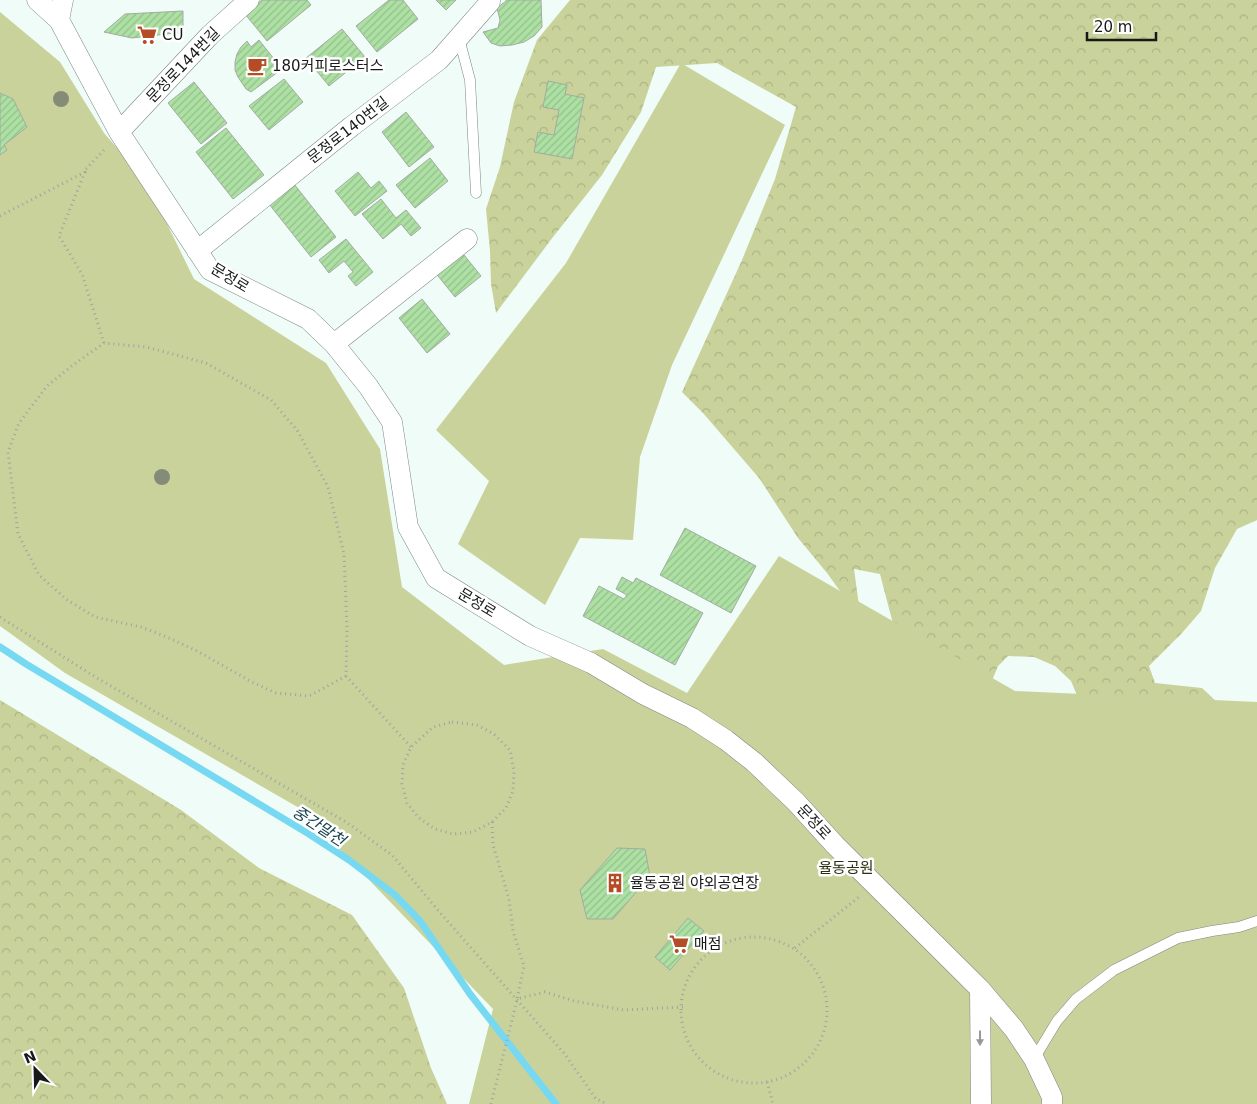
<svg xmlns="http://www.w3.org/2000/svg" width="1257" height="1104" font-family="'DejaVu Sans','Noto Sans KR',sans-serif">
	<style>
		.forest { fill: url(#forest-crowns) }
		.green { fill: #c9d29b }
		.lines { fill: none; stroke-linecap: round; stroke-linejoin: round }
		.stream { stroke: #77d9f1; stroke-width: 7 }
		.building { fill: url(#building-hatch); stroke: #a4aba2 }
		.service-casing { stroke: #7d8782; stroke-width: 11 }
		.minor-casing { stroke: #7d8782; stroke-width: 21 }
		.path { stroke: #9ca5a1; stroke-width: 3; stroke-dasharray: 1 4; stroke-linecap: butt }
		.service { stroke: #fff; stroke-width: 10 }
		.minor { stroke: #fff; stroke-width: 20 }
		.tree { fill: #848c77 }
		.oneway { fill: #969897 }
		.labels { text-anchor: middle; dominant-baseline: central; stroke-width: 5; stroke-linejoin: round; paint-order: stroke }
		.poi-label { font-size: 15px; fill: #161a18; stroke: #fff; text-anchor: start }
		.street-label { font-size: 15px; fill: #161a18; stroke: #fff }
		.park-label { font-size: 15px; fill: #2c300f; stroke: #fff }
		.water-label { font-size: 16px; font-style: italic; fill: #18444e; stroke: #fff }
	</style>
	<defs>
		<pattern id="forest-crowns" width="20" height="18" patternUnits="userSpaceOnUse" patternTransform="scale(1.25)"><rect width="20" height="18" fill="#c9d29b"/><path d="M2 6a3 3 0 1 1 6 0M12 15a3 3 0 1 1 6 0" fill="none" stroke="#acb485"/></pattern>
		<pattern id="building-hatch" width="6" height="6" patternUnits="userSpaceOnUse" patternTransform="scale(1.25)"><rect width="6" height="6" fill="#ade0a3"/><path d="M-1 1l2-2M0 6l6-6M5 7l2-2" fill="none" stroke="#94c08c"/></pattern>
	</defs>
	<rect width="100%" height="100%" fill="#f0fcf7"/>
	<path class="forest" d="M570 0H1257V520L1237 529 1215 568 1201 611 1182 633 1149 666 1155 683 1202 688 1249 732 1088 722 1071 681 1055 666 1034 657 1008 656 998 666 979 712 915 708 880 574 854 569 861 620 827 573 798 538 759 478 703 413 682 392 742 260 775 179 796 107 717 63 656 67 641 112 602 175 553 237 496 313 491 284 490 251 486 209 500 167 514 102 537 40Z
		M0 700 181 810 259 868 352 915 404 988 431 1068 447 1104H0Z"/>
	<path class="green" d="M0 12 60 62 104 133 146 181 194 279 326 363 380 449 402 587 504 665 603 649 687 693 779 556 1015 691 1257 702V1104H469L493 1009 301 809 65 673 0 626Z
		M681 63 785 125 672 365 640 457 633 540 580 538 545 605 458 544 489 481 436 430 566 263Z"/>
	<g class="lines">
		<path class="stream" d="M0 647 26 664 309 834 349 860 395 895 420 921 470 994 556 1104"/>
	</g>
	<path class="building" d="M262 0H307L311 5 267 41 245 14Z
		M389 0H403L418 19 377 52 356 26Z
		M436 0H456L446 10Z
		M506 0H541L542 27 534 36 524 42 512 45 500 46 491 43 483 32 498 28 500 20 497 8 506 1Z
		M183 11V32L132 38 104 32 125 14Z
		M342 29 365 57 329 86 306 58Z
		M259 40 282 69 251 92 246 89 238 77 235 70V62L237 54 241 47 247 41 251 47Z
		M284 79 303 102 269 130 249 106Z
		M548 81 567 85 565 94 584 98 572 159 534 152 538 132 554 135 559 110 543 107Z
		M194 82 227 123 201 144 168 103Z
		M0 93 13 99 27 127 4 145 7 150 0 155Z
		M406 112 434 147 409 167 382 132Z
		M226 128 264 175 233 199 196 152Z
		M430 158 448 181 415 208 396 185Z
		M358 172 371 188 379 181 387 191 355 216 335 191Z
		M294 184 336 237 311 257 269 204Z
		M381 199 396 218 406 210 421 228 411 236 401 224 383 239 362 214Z
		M346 239 373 272 356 286 348 276 353 272 344 261 329 273 319 260Z
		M460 250 481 276 455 297 434 271Z
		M422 299 450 334 427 353 399 318Z
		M685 528 756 566 731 613 660 575Z
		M622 577 633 583 636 578 703 613 675 665 583 616 599 586 624 599 627 595 616 589Z
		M617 848 645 849 650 876 613 919H587L580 890Z
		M688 918 704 931 670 970 655 957Z"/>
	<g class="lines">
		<defs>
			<path id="service" d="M459 38 470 80 476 193
				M1034 1059 1057 1021 1076 999 1114 970 1178 938 1212 931 1239 927 1257 921"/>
			<path id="minor" d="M37 0 59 20 119 132 210 270 308 319 334 344 368 386 392 422 408 527 436 578 530 636 591 663 643 694 692 718 726 740 754 762 796 802 835 845 980 989 1014 1029 1034 1059 1052 1097V1104
				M59 20 63 0
				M119 132 210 35 249 0
				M197 251 352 126 439 60 490 2V0
				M334 344 467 239
				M980 989 981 1104"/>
		</defs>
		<use href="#service" class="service-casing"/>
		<use href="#minor" class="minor-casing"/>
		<path class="path" d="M85 172 59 236 82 274 104 343
			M0 216 85 172 84 171 105 149
			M0 617 97 678 346 822 392 855 442 915 564 1053 596 1099 608 1104
			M346 676 309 696 276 693 252 682 197 651 167 637 141 627 95 617 66 599 39 575 18 534 8 452 19 423 47 386 73 365 104 343 146 347 206 363 271 400 297 430 328 487 344 554 347 629 346 676 411 747
			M452 722 477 725 494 734 510 750 514 771 513 791 506 808 492 822 473 832 453 834 435 829 419 818 407 803 402 784 403 765 411 747 433 727Z
			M492 822 493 845 509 899 513 931 524 966 517 999 545 992 574 1001 624 1010 683 1007
			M681 1010a73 73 0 1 1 146 0a73 73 0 1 1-146 0Z
			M795 948 859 897
			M767 1082 773 1104
			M491 1104 517 1000"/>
		<use href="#service" class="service"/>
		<use href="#minor" class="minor"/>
	</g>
	<g class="tree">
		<circle cx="61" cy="99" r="8"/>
		<circle cx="162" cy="477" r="8"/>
	</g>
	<defs><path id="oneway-solid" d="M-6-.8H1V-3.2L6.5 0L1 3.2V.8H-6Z" transform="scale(1.25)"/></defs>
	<use class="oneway" href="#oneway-solid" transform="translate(980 1038) rotate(90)"/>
	<defs>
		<symbol id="supermarket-bare" viewBox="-9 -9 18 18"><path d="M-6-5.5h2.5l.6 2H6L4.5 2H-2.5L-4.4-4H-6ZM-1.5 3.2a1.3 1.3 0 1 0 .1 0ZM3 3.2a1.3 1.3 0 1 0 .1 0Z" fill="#b44d26" stroke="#fff" stroke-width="2.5" paint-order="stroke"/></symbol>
		<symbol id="cafe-bare" viewBox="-9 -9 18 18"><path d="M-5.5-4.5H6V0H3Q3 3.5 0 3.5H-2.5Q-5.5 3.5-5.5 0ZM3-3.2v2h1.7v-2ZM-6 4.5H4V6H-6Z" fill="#b44d26" stroke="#fff" stroke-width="2.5" paint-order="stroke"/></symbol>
		<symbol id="building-bare" viewBox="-9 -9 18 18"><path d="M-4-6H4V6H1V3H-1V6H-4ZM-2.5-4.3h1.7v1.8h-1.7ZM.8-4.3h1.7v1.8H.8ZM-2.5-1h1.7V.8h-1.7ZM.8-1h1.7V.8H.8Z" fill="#b44d26" stroke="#fff" stroke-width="2.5" paint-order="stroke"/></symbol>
	</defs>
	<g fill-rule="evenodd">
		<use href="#supermarket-bare" x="133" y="21" width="28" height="28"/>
		<use href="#cafe-bare" x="243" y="52" width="28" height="28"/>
		<use href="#building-bare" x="601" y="869" width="28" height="28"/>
		<use href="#supermarket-bare" x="665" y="930" width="28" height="28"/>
	</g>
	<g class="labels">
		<g class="poi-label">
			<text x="162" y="35">CU</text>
			<text x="272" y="66">180커피로스터스</text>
			<text x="630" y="883">율동공원 야외공연장</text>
			<text x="694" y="944">매점</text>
		</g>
		<g class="street-label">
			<text transform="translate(183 65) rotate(-46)">문정로144번길</text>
			<text transform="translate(348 130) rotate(-38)">문정로140번길</text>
			<text transform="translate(230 278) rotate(31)">문정로</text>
			<text transform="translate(477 603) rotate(31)">문정로</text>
			<text transform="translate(814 822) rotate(47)">문정로</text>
		</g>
		<g class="park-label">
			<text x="846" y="868">율동공원</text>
		</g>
		<g class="water-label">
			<text transform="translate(319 826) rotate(33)">중간말천</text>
		</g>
	</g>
	<g transform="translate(35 1069) rotate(337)" stroke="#ffffff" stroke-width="4" paint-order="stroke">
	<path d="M0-4L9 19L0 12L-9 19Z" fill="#161a18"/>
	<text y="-8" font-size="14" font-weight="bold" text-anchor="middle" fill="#161a18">N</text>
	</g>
	<path d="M1087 32v8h69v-8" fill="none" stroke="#161a18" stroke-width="2.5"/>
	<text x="1094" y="32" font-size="15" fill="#161a18" stroke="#ffffff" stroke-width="4" paint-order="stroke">20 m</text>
</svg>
